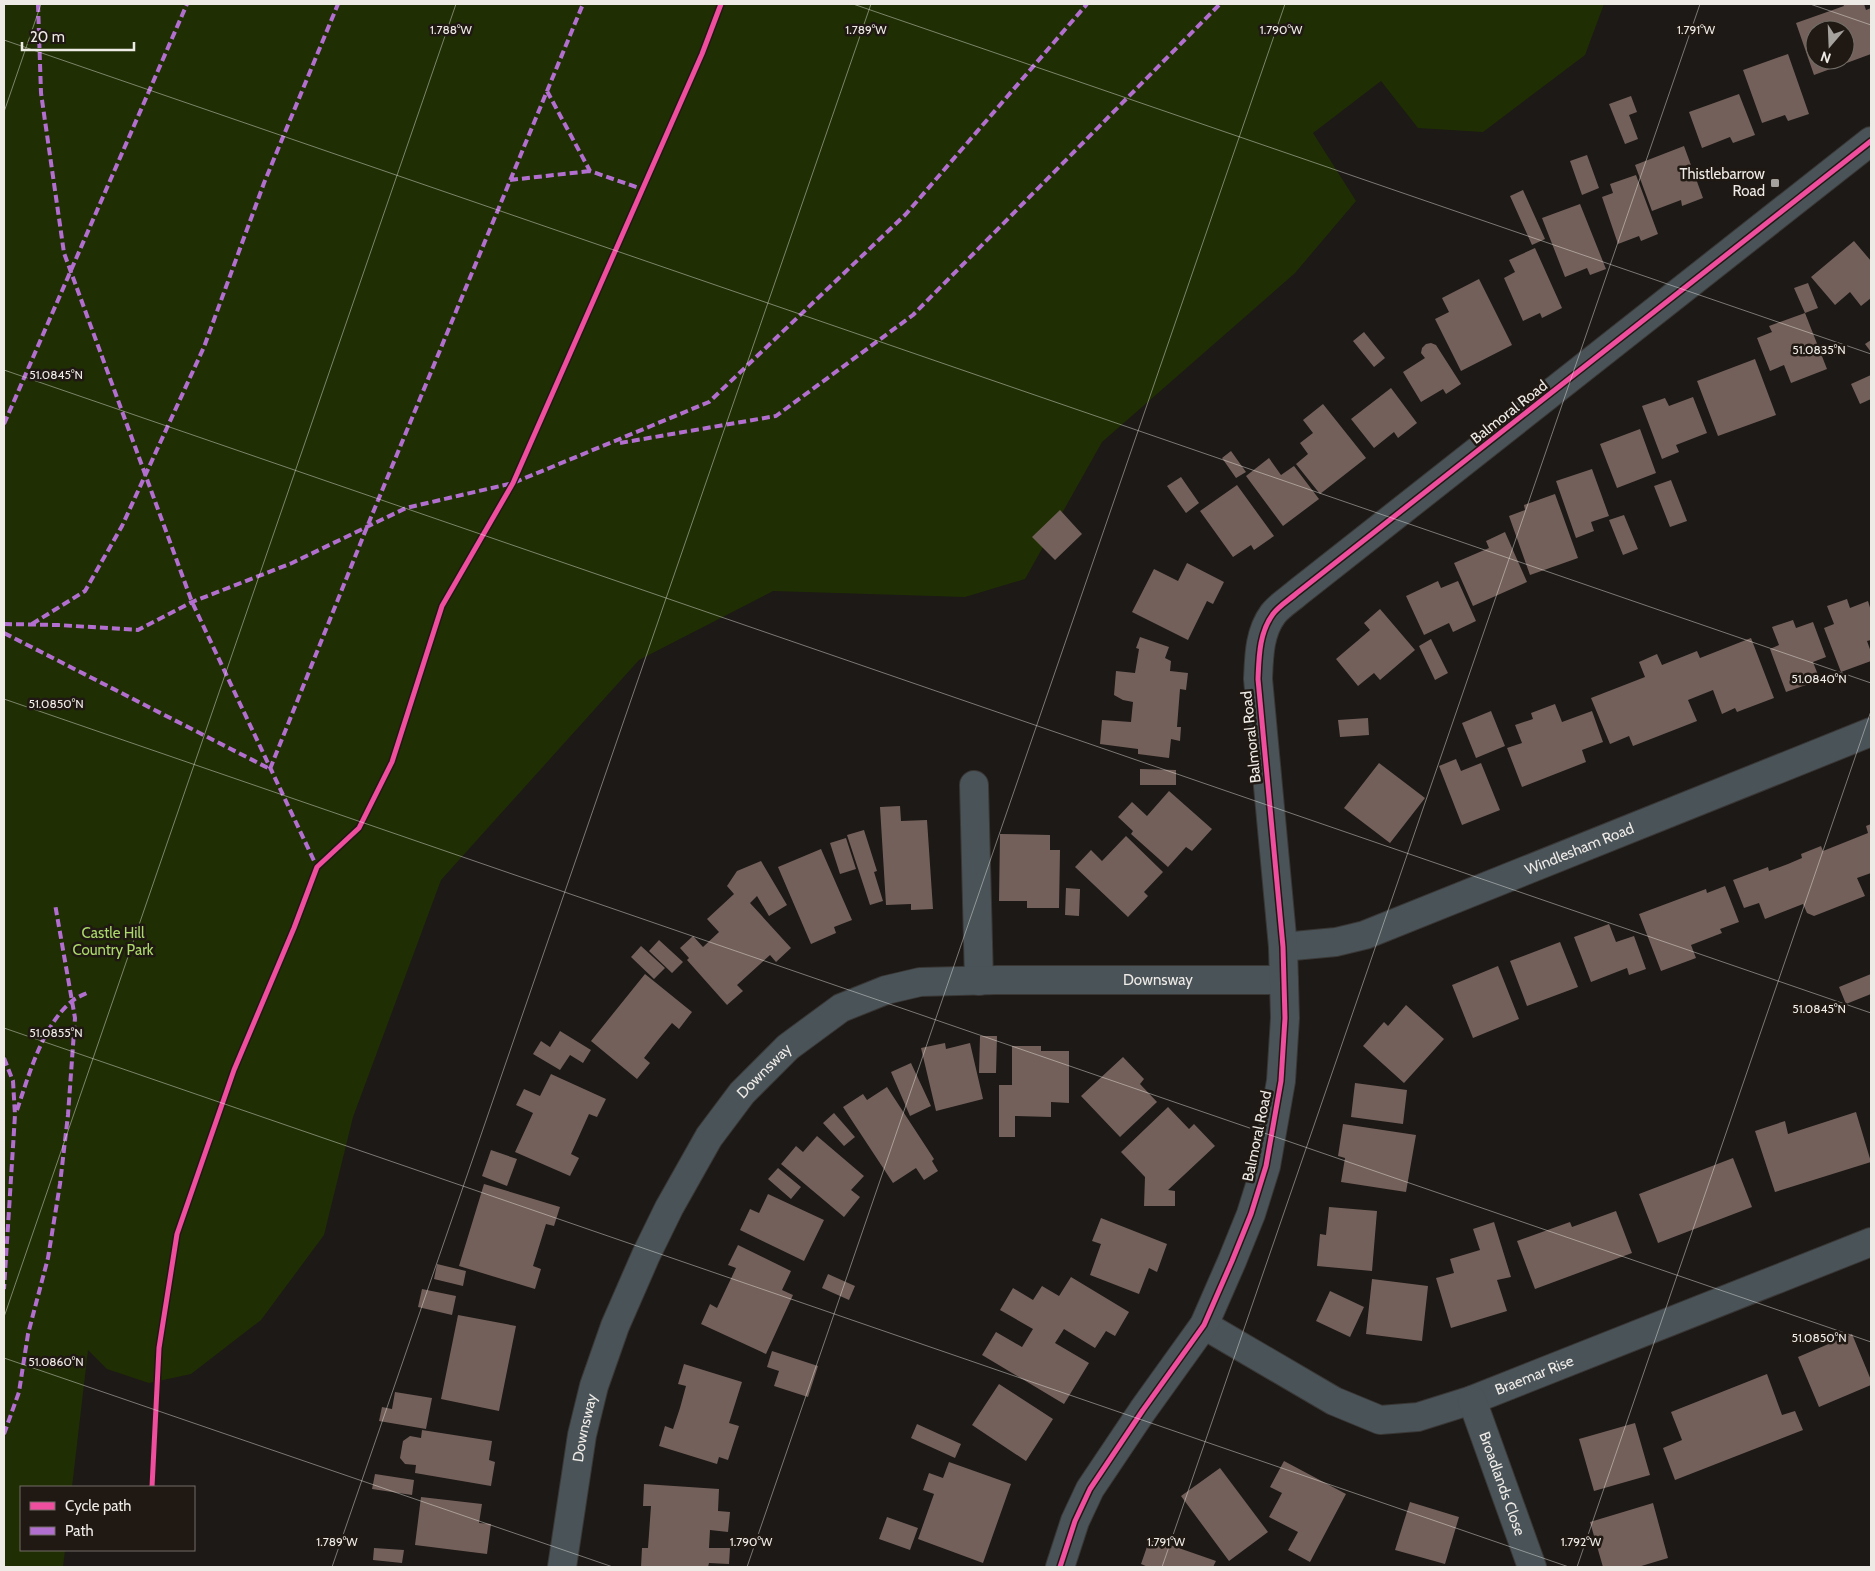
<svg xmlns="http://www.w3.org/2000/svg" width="1875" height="1571" font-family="Cabin,sans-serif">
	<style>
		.green { fill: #1f2f03 }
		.building { fill: #74605a; fill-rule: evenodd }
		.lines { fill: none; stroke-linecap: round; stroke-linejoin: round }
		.minor-casing { stroke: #393634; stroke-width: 30 }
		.minor { stroke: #495358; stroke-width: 28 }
		.quiet { stroke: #b36fd0; stroke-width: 4; stroke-dasharray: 8 4; stroke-linecap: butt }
		.cycleway-casing { stroke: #201913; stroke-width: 8 }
		.cycleway { stroke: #ef4d9e; stroke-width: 5 }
		.ticks { fill: none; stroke: #eeeae6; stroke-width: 1; stroke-opacity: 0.45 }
		.poi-dot { fill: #a5a19d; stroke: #201913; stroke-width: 2 }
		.labels { text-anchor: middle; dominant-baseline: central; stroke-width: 5; stroke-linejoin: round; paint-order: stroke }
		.poi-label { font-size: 15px; fill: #eeeae6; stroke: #201913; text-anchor: end }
		.street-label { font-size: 15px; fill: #eeeae6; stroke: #201913 }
		.park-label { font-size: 15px; fill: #abd96a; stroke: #201913 }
		.ticks-label { font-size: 12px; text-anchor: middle; fill: #eeeae6; stroke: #201913; stroke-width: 5; stroke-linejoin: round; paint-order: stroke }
	</style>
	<rect width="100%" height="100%" fill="#1d1916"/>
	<path class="green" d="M4 4H1604L1585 55 1483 132 1418 128 1381 81 1313 133 1356 201 1295 273 1102 442 1025 579 965 597 773 591 639 660 441 880 353 1117 324 1235 261 1320 191 1374 149 1383 107 1369 88 1350 72 1487H21V1550H65L63 1567H4Z"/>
	<path class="building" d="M1843 4H1864L1866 10 1871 8V54L1814 75 1796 23 1844 6ZM1815 30H1845V60H1815Z
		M1788 54 1809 114 1788 121 1785 115 1762 123 1743 70Z
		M1739 94 1755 135 1733 143 1730 137 1702 148 1689 112Z
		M1631 96 1637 112 1629 115 1638 139 1625 144 1609 104Z
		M1684 146 1703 198 1682 206 1681 200 1652 211 1635 165Z
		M1587 155 1599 188 1582 195 1570 161Z
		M1636 175 1658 234 1641 241 1639 236 1618 244 1602 197 1613 193 1610 184Z
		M1523 190 1545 239 1532 245 1510 196Z
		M1580 204 1606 269 1590 275 1587 268 1565 277 1542 218Z
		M1854 241 1871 261V298L1861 306 1850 292 1835 305 1811 277Z
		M1535 248 1562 308 1542 318 1540 313 1523 321 1504 278 1515 272 1509 260Z
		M1479 279 1512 345 1461 371 1435 319 1449 312 1442 298Z
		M1808 283 1818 308 1805 313 1794 288Z
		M1805 313 1827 369 1791 383 1784 365 1770 371 1757 338 1772 332 1769 326Z
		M1364 332 1385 358 1374 367 1353 341Z
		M1871 340V352L1865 344Z
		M1431 343 1436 345 1461 384 1446 394 1443 389 1421 402 1403 372 1425 358 1421 353 1422 348 1426 344Z
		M1755 359 1776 415 1718 436 1697 381Z
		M1871 375V399L1860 404 1851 384Z
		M1391 388 1417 423 1398 438 1394 432 1374 448 1351 419Z
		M1693 397 1707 433 1676 445 1679 452 1662 459 1642 406 1665 398 1669 406Z
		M1323 404 1366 458 1320 494 1296 464 1308 454 1300 443 1313 433 1303 420Z
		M1640 429 1656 473 1617 488 1600 444Z
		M1231 451 1246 472 1236 478 1222 458Z
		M1269 458 1281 475 1294 466 1319 499 1283 526 1246 476Z
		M1592 469 1609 516 1591 522 1594 531 1576 538 1556 481Z
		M1181 477 1199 503 1186 513 1167 486Z
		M1671 480 1687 521 1670 527 1654 486Z
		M1237 485 1274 536 1254 550 1251 545 1233 557 1200 511Z
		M1555 494 1578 558 1530 575 1509 516 1525 510 1524 505Z
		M1060 510 1082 534 1055 560 1032 537Z
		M1624 515 1638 549 1623 555 1609 520Z
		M1505 532 1527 582 1473 606 1454 563 1489 548 1486 541Z
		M1187 563 1224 582 1213 604 1207 601 1188 640 1132 612 1154 569 1178 581Z
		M1438 581 1441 588 1458 581 1476 621 1453 632 1449 623 1424 635 1406 596Z
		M1847 599 1850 608 1868 601 1871 611V640L1867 641 1871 652V661L1841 672 1824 628 1834 624 1827 606Z
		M1380 609 1415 650 1380 680 1374 673 1358 686 1336 659 1370 630 1364 623Z
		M1793 620 1796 628 1813 622 1826 657 1813 662 1820 680 1786 692 1770 649 1779 645 1772 627Z
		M1140 637 1169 647 1165 658 1171 661 1170 671 1188 673 1186 690 1180 689 1177 727H1181L1180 741 1171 739 1169 758 1138 754V749L1100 744 1102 720 1131 722 1133 702 1123 700 1114 695 1116 671 1135 673 1139 649 1136 648Z
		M1751 638 1774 698 1737 712 1735 708 1722 714 1713 690 1688 700 1697 721 1633 746 1629 736 1610 744 1591 698 1645 677 1639 662 1657 654 1662 665 1697 651 1700 658Z
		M1431 639 1448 673 1435 680 1419 646Z
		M1555 704 1562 722 1592 711 1603 742 1582 750 1586 762 1522 787 1507 748 1522 743 1515 725 1533 719 1531 713Z
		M1491 711 1505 746 1476 758 1462 723Z
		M1368 718 1369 735 1340 737 1338 720Z
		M1456 759 1461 771 1481 763 1500 810 1462 825 1439 766Z
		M1379 763 1425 798 1390 843 1344 808Z
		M1140 769 1176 770V785H1140Z
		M1169 791 1212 829 1192 851 1186 847 1168 867 1131 834 1133 831 1118 817 1132 802 1147 816Z
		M900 806 901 821 927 820 933 909 911 910V904L886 905 880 807Z
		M1871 824V873L1857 878 1865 896 1814 916 1807 913 1803 904 1765 919 1759 903 1744 908 1733 880 1768 867 1769 871 1788 864 1802 858 1801 854 1821 846 1823 851 1868 833 1866 826Z
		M864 830 877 871 874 872 883 901 870 905 847 835Z
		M1000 834 1050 835V850H1060L1059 908H1027V901H999Z
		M1126 836 1163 872 1144 892 1148 896 1128 917 1075 867 1091 850 1102 861Z
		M846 838 856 869 840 874 830 843Z
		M821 849 852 920 834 927 836 933 811 944 778 867Z
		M761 861 787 905 769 916 757 896 750 903 791 948 776 962 770 955 737 985 743 991 727 1005 687 960 689 958 680 948 693 936 703 947 719 932 707 919 734 894 727 886 737 871Z
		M1725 886 1739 922 1720 929 1722 933 1691 945 1696 958 1661 971 1639 914 1706 889 1707 893Z
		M1066 888 1080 889 1079 916 1065 915Z
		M1609 924 1616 942 1634 936 1646 969 1629 975 1627 968 1591 982 1574 937Z
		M659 940 683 962 672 973 649 951Z
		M1560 942 1578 987 1527 1006 1510 961Z
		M641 946 665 968 654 979 631 957Z
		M1498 966 1519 1019 1473 1038 1452 985Z
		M645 974 692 1012 679 1029 672 1023 658 1040 644 1058 650 1063 637 1079 591 1041Z
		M1871 974V994L1846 1004 1839 987Z
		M1406 1005 1444 1039 1404 1083 1363 1046 1384 1022 1388 1026Z
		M560 1031 591 1050 583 1063 570 1055 560 1070 533 1054 541 1041 550 1047Z
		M980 1036H997L996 1073H979Z
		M945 1043 946 1049 970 1043 983 1099 936 1111 921 1048Z
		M1012 1046H1041V1051H1069V1103L1051 1102V1117L1015 1116V1137H999V1085H1012Z
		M1123 1057 1144 1079 1140 1084 1157 1102 1120 1137 1081 1096Z
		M911 1063 931 1106 910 1116 891 1072Z
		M551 1074 606 1099 597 1117 589 1114 571 1154 579 1158 570 1176 515 1152 533 1113 516 1105 524 1089 540 1096Z
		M1355 1083 1407 1090 1403 1124 1351 1117Z
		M887 1087 934 1159 932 1161 938 1171 924 1180 916 1168 893 1183 843 1107 863 1094 867 1100Z
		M1168 1107 1189 1129 1194 1124 1215 1146 1168 1190 1175 1191V1206H1144L1145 1177 1121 1152Z
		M1856 1112 1871 1162 1775 1192 1755 1131 1785 1121 1788 1134Z
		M834 1113 855 1137 844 1146 823 1123Z
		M1343 1124 1416 1135 1406 1192 1341 1182 1345 1158 1338 1156Z
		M817 1136 864 1176 851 1190 860 1197 844 1217 781 1164 796 1146 803 1152Z
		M491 1150 517 1159 507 1186 482 1176Z
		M1733 1158 1752 1207 1658 1243 1639 1194Z
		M778 1168 801 1187 791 1199 768 1179Z
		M484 1184 560 1207 554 1226 546 1224 533 1266 541 1269 535 1289 459 1266Z
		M768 1194 824 1220 804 1261 740 1230 750 1209 759 1213Z
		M1329 1207 1377 1211 1372 1271 1317 1266 1320 1234 1326 1235Z
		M1616 1211 1632 1253 1535 1289 1517 1241 1570 1222 1572 1227Z
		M1101 1218 1167 1244 1157 1272 1149 1268 1139 1294 1090 1275 1101 1244 1092 1241Z
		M1494 1222 1511 1277 1497 1280 1507 1311 1451 1328 1436 1278 1454 1273 1450 1259 1480 1250 1473 1229Z
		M738 1245 791 1271 782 1290 793 1295 766 1354 701 1324 710 1304 717 1308 736 1268 728 1265Z
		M437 1264 466 1271 463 1286 434 1279Z
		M828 1274 855 1286 849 1300 822 1288Z
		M1071 1277 1129 1312 1115 1336 1106 1331 1095 1348 1064 1329 1055 1343 1089 1363 1064 1404 982 1355 996 1332 1022 1347 1033 1329 1000 1310 1013 1288 1033 1300 1042 1286 1059 1296Z
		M1372 1279 1428 1286 1422 1341 1366 1334Z
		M422 1289 456 1296 452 1315 418 1307Z
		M1330 1291 1364 1307 1350 1337 1316 1321Z
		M458 1315 516 1326 499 1411 441 1399Z
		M1852 1334 1871 1380V1385L1819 1407 1798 1357Z
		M772 1351 818 1366 808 1397 774 1386 779 1371 767 1367Z
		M684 1364 742 1382 729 1423 739 1426 728 1460 719 1457 717 1464 659 1446 665 1426 673 1429 680 1408 686 1386 678 1384Z
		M1767 1374 1782 1415 1795 1411 1803 1430 1675 1480 1663 1448 1682 1440 1671 1412Z
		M999 1384 1053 1419 1026 1461 972 1425Z
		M395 1392 432 1398 426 1429 379 1421 382 1407 392 1409Z
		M1635 1423 1650 1475 1594 1491 1579 1439Z
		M917 1424 961 1444 955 1458 911 1438Z
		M422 1430 492 1441 489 1460 495 1462 491 1486 415 1473 416 1465 405 1464 400 1458 403 1441 410 1436 421 1438Z
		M1284 1461 1346 1494 1310 1562 1288 1550 1298 1532 1269 1517 1282 1493 1270 1487Z
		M949 1462 1011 1484 983 1563 918 1539 934 1494 923 1490 929 1473 943 1478Z
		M1220 1468 1268 1532 1229 1561 1181 1496Z
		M375 1474 414 1480 412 1495 372 1489Z
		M644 1484 719 1489 718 1511 730 1512 728 1532 710 1530 709 1548H730L729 1564 709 1563 708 1567H641L642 1548H648L651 1506H643Z
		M421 1497 482 1504 479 1523 491 1524 487 1554 415 1545Z
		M1410 1502 1459 1517 1445 1564 1395 1550Z
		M1653 1503 1668 1558 1638 1567H1603L1590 1522Z
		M887 1517 918 1528 910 1550 879 1539Z
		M1150 1538 1216 1561 1213 1567H1148L1141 1564Z
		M374 1548 404 1550 402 1563 373 1560Z"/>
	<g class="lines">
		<defs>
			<g id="minor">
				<path d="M974 785 979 981"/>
				<path id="s1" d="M1283 947 1336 942 1365 935 1871 732"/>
				<path id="s2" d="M1204 1325 1334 1401 1380 1420 1418 1417 1472 1400 1871 1242"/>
				<path id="s3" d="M1472 1400 1532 1567"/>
				<path id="s4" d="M562 1567 582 1435 594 1386 615 1326 646 1255 669 1208 709 1137 742 1093 788 1047 841 1008 886 990 920 982 997 980H1284"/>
				<path d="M1060 1567 1075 1521 1090 1489 1143 1410 1204 1325 1232 1261 1251 1214 1266 1166 1281 1081 1285 1018 1283 947 1258 679C1259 657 1259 633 1273 614 1279 606 1289 600 1297 593L1871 141"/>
			</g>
		</defs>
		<use href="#minor" class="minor-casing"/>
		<use href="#minor" class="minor"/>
		<path class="quiet" d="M38 4 41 93 64 253 192 602 317 867
			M547 91 590 171 642 189
			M510 180 590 171
			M4 424 187 4
			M620 443 776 416 913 315 1220 4
			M4 624 58 625 138 630 192 602 292 563 406 508 513 483 709 402 906 214 1087 4
			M32 624 85 591 122 526 204 347 264 183 338 4
			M4 633 270 769
			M270 769 367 527 583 4
			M4 1058 13 1081 15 1115 4 1289
			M17 1110C29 1075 42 1026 72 1001 77 997 83 995 89 992
			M4 1434 19 1392 28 1334 48 1258 60 1184 68 1115 75 1018 55 904"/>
		<defs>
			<path id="cycleway" d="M152 1487 159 1348 177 1234 234 1070 294 928 317 867 359 828 392 762 442 606 513 483 702 54 721 4
				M1060 1567 1075 1521 1090 1489 1143 1410 1204 1325 1232 1261 1251 1214 1266 1166 1281 1081 1285 1018 1283 947 1258 679C1259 657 1259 633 1273 614 1279 606 1289 600 1297 593L1871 141"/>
		</defs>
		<use href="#cycleway" class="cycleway-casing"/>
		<use href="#cycleway" class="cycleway"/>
	</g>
	<path class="ticks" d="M853 4 1871 354M1810 4 1871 25M4 40 1871 683M4 112 41 4M4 370 1871 1013M4 699 1871 1342M4 1028 1569 1567M4 1317 456 4M4 1358 613 1567M332 1567 871 4M747 1567 1285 4M1162 1567 1700 4M1577 1567 1871 711"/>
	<rect class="poi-dot" x="1770" y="178" width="10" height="10" rx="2.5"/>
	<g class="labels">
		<g class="poi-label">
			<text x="1765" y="174">Thistlebarrow<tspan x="1765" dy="17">Road</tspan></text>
		</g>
		<g class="street-label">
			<text transform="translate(1509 412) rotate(-38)">Balmoral Road</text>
			<text transform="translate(1251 737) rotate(-96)">Balmoral Road</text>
			<text stroke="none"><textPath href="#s1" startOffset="314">Windlesham Road</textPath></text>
			<text stroke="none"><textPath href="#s4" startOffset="966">Downsway</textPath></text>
			<text stroke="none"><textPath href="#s4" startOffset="545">Downsway</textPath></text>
			<text transform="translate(1257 1136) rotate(-78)">Balmoral Road</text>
			<text stroke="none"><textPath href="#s2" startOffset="362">Braemar Rise</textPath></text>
			<text stroke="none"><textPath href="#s4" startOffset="141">Downsway</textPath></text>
			<text stroke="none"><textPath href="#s3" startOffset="89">Broadlands Close</textPath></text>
		</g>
		<g class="park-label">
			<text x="113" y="933">Castle Hill<tspan x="113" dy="17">Country Park</tspan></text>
		</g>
	</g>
	<g class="ticks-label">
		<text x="451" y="34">1.788°W</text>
		<text x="866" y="34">1.789°W</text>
		<text x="1696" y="34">1.791°W</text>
		<text x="1281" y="34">1.790°W</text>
		<text x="1819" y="354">51.0835°N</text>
		<text x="56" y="379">51.0845°N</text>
		<text x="1819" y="683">51.0840°N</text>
		<text x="56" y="708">51.0850°N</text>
		<text x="1819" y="1013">51.0845°N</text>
		<text x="56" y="1037">51.0855°N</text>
		<text x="1819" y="1342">51.0850°N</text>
		<text x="56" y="1366">51.0860°N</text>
		<text x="337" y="1546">1.789°W</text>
		<text x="751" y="1546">1.790°W</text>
		<text x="1166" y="1546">1.791°W</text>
		<text x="1581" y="1546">1.792°W</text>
	</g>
	<rect width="1875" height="1571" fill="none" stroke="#eeeae6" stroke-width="10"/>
	<rect x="20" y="1486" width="175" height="65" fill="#201913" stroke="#726d67"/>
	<rect x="30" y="1502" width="25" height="8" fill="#ef4d9e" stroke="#726d67"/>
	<text x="65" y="1511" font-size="15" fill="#eeeae6">Cycle path</text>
	<rect x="30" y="1527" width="25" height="8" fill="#b36fd0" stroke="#726d67"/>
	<text x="65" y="1536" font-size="15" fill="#eeeae6">Path</text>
	<g transform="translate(1830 45) rotate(199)"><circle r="24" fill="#201913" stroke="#726d67"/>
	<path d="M0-4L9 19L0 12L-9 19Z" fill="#a5a19d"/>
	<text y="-8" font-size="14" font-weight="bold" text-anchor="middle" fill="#eeeae6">N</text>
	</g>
	<path d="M22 42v8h112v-8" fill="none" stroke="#eeeae6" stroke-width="2.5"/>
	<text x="30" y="42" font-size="15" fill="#eeeae6" stroke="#201913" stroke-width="4" paint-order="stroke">20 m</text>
</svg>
